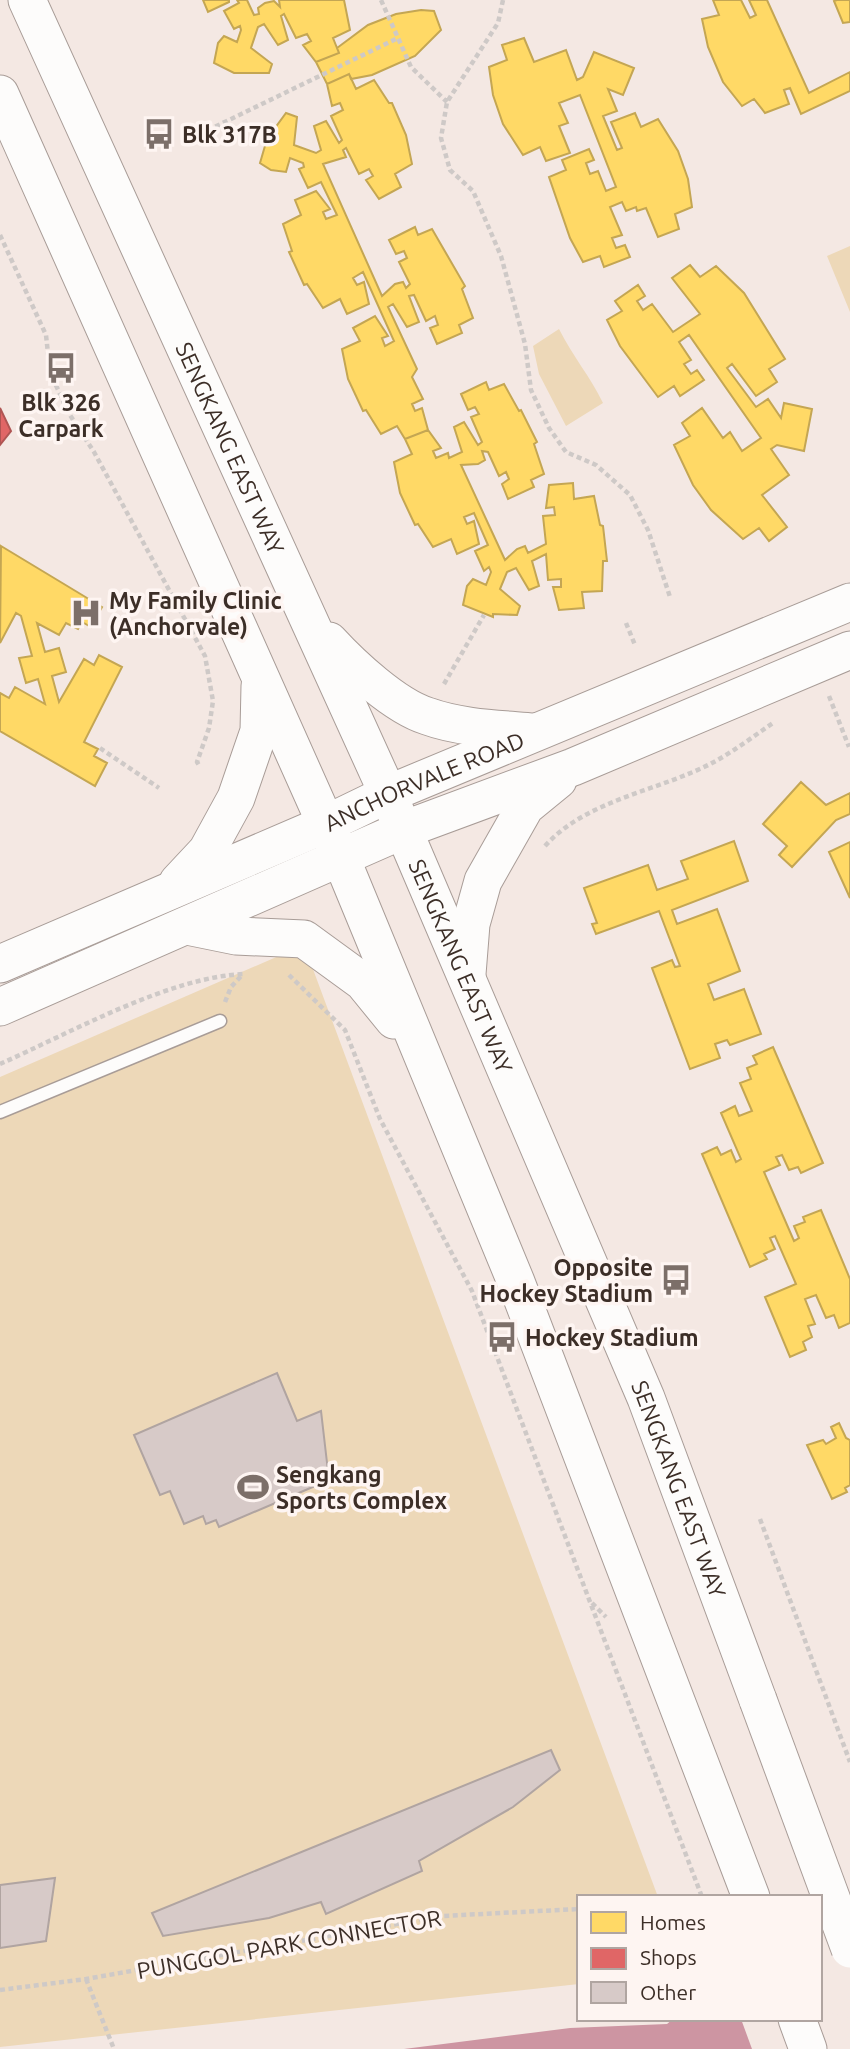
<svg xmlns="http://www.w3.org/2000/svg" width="850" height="2049" font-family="Ubuntu,sans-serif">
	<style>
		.green { fill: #edd8b8 }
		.water { fill: #cd95a2 }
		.pier { fill: #f4e8e3 }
		.homes { fill: #ffd966; stroke: #c4a653; stroke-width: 2 }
		.shops { fill: #e06666; stroke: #af5553; stroke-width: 2 }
		.building { fill: #d7cac8; stroke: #b0a4a1; stroke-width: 2 }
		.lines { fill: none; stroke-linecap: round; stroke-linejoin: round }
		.lane-casing { stroke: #a89c97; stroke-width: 15 }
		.secondary-casing { stroke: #a89c97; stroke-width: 39 }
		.path { stroke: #cec9c7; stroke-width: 4.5; stroke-dasharray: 5 3.5; stroke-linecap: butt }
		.lane { stroke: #fdfcfb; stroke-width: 12 }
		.secondary { stroke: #fdfcfb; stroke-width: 37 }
		.secondary-bridge-casing { stroke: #a89c97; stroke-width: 39; stroke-linecap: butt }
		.secondary-bridge { stroke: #fdfcfb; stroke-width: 37 }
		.labels { text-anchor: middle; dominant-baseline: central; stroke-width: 7; stroke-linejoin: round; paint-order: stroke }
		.poi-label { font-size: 23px; font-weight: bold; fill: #3c2e27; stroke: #fef5f2; text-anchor: start }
		.street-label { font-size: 23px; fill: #3c2e27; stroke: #fef5f2 }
	</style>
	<rect width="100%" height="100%" fill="#f4e8e3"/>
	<path class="green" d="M850 246V312L827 256Z
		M559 329C573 357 590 376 603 403L566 426 539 374 533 346Z
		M304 945 658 1897H579V1984L0 2047V1077Z"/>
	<path class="water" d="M673 2019H820L850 2049H404L570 2028 667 2024Z"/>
	<path class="pier" d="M820 2010 850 2018V2049H752L741 2019H820Z"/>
	<path class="homes" d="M203 0H229V2L208 12Z
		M237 0H247L254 15 259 14 258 8 265 3 274 1 280 7 279 0H344L350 30 333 38 339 53 316 62 303 45 311 41 307 34 296 38 284 14 281 16 288 40 278 45 264 24 258 27 251 48 272 64 269 73H234L214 63 218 43 224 36 237 42 241 30 240 26 234 29 224 11 239 3Z
		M713 0H741L750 18 756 15 749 0H767L809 93 850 72V91L801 114 790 88 784 90 789 104 765 113 754 99 742 106 723 82 708 47 702 19 719 15Z
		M837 0H850V22L843 23 834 1Z
		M421 10 434 11 441 30 415 56 372 75 351 79 349 74 327 84 316 62 339 53 337 48 368 25 396 14Z
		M524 38 534 62 566 50 577 80 583 77 594 52 634 68 623 95 608 89 617 111 603 116 617 150 622 148 611 122 635 113 641 127 658 119 678 151 688 179 692 207 675 214 679 229 658 237 646 208 637 211 636 207 626 211 622 202 610 207 622 235 612 238 616 248 625 245 630 257 604 267 600 256 583 262 570 238 549 177 566 170 562 160 589 149 594 160 586 163 590 174 598 171 606 191 616 187 580 95 559 103 568 123 559 126 570 153 546 161 540 147 523 155 503 124 493 95 489 67 507 60 502 45Z
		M349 74 356 89 374 80 389 103H392L406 135 412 164 395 174 401 187 379 199 366 180 373 176 369 169 359 174 346 148 343 150 346 157 323 164 382 296 395 284 403 282 406 288 410 284 399 262 407 258 404 251 396 254 389 240 415 227 418 235 432 229 465 286 462 289 473 318 459 325 462 333 437 344 430 328 438 325 435 316 426 321 414 295 409 296 419 322 407 327 393 304 388 307 417 369 412 377 423 399 412 404 415 411 422 408 428 430 405 439 397 426 381 434 366 410 363 411 348 379 342 349 360 341 353 328 375 316 388 336 382 338 385 346 394 341 363 272 353 278 357 285 364 282 369 304 347 314 340 299 323 308 307 284 304 285 289 252 292 251 283 224 301 215 295 200 316 191 330 209 323 212 326 219 337 215 321 182 308 188 299 169 304 167 303 163 290 158 286 172 271 170 260 163 267 139 286 113 297 117 294 145 316 153 321 150 314 126 326 121 339 143 342 140 331 116 343 110 340 103 332 106 327 84Z
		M690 265 700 277 716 266 744 293 785 359 769 369 777 382 756 396 732 364 727 368 756 407 768 399 781 418 784 403 812 409 804 451 777 445 771 449 789 475 762 495 787 527 769 541 759 528 743 539 711 510 693 485 674 445 690 436 682 423 702 408 723 438 730 432 742 451 761 438 689 335 679 342 691 360 684 364 691 374 697 370 704 380 680 396 674 386 658 397 620 346 607 320 622 311 615 301 638 285 645 296 637 301 643 310 652 304 673 332 700 314 672 278Z
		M486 382 489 390 504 384 519 411 521 410 537 442 534 444 544 474 531 480 534 487 508 499 502 484 509 479 506 472 499 476 488 452 482 451 485 460 478 464 461 465 505 560 517 549 525 546 528 553 546 544 543 516 555 515 554 507 546 508 549 485 573 483 574 499 594 496 600 525 603 526 607 561H603L602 591 582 592 584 608 559 610 553 587H561V579L548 580 546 554 532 561 539 586 529 590 516 568 507 572 500 589 520 606 517 615 493 614V617L463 605 467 586 473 579 486 585 491 572 489 567 484 571 475 551 488 545 474 513 464 517 467 524 474 521 479 544 457 554 451 539 433 547 418 524 415 525 400 493 394 462 412 454 405 439 428 430 441 448 433 451 436 458 448 453 449 458 462 452 454 427 464 422 478 445 482 442 471 417 479 414 475 407 468 410 461 394Z
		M1 546 102 607 91 627 82 622 78 629 66 623 59 635 37 623 45 652 59 648 66 672 52 676 59 702 84 659 94 665 99 655 122 667 84 742 98 749 94 756 107 763 95 786 0 731V693L9 698 15 687 45 704 38 679 26 683 19 658 32 656 21 616 16 613 0 643Z
		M801 782 826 805 850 793V814L836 820 792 867 779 855 787 846 763 824Z
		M734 841 748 881 672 910 677 924 717 909 740 971 708 984 714 1000 744 989 761 1034 730 1045 727 1040 715 1044 720 1058 690 1069 652 968 672 960 675 967 680 966 659 911 596 934 592 924 597 923 584 888 648 865 657 890 688 879 681 861Z
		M850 842V898L829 852Z
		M773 1047 823 1163 801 1173 798 1167 789 1170 782 1155 776 1157 780 1165 764 1172 794 1241 799 1238 794 1226 805 1222 803 1217 821 1210 850 1279V1323L839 1328 834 1315 826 1318 816 1295 805 1299 815 1324 808 1326 812 1337 803 1342 806 1350 790 1357 765 1297 796 1284 775 1236 770 1238 775 1249 764 1254 767 1259 750 1267 702 1154 717 1147 721 1155 731 1150 736 1162 741 1159 721 1113 735 1106 739 1116 752 1111 740 1083 751 1079 747 1068 757 1064 753 1056Z
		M839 1423 846 1438 850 1440V1485L845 1488 847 1492 832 1499 807 1445 823 1440 826 1444 836 1438 831 1427Z"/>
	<path class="shops" d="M0 408 11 431 0 445Z"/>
	<path class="building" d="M277 1373 297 1421 321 1411 329 1480 219 1527 216 1520 206 1524 203 1516 184 1524 170 1491 160 1495 134 1435Z
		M551 1750 560 1770 513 1807 419 1861 422 1871 326 1914 321 1902 269 1918 163 1936 152 1913Z
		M55 1878 46 1941 0 1948V1885Z"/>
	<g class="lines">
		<defs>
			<path id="lane" d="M0 1112 220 1021"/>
			<g id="secondary">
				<path id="s1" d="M27 0 388 794 646 1398 758 1700"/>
				<path d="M0 94 341 858 516 1282 751 1897"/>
				<path d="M329 641C352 666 395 706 427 716 460 728 499 729 534 732"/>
				<path d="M178 882 207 851 236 798 259 731 260 686"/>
				<path d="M187 926 236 936 304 939 363 982 394 1020"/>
				<path id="s2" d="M0 964 326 824 388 794 850 602"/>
				<path d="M467 974 471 924 483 881 525 807 558 780"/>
				<path d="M0 1007 403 830 573 767 850 650"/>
				<path d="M797 2019 808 2049"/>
			</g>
		</defs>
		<use href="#lane" class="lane-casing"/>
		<use href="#secondary" class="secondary-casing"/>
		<path class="path" d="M381 0 411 67 447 102
			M503 0 498 23 447 102 441 138 450 170 473 191 501 256 525 344 531 390 549 428 566 452 596 465 630 495 648 530 670 597
			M200 134 398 38
			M0 235 46 335 50 372 68 412 94 452 205 656 213 701 209 728 197 762 200 767
			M68 412 79 407
			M626 623 635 645
			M444 684 484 615
			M829 696 849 747
			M100 748 159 788
			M545 846C587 799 660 791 714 762 734 751 754 736 773 723
			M289 975 345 1030 380 1119 472 1291 702 1897
			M225 1002 231 987 243 974
			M0 1064C70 1033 171 976 245 974
			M760 1519 850 1762
			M592 1603 606 1617
			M86 1979 114 2049
			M0 1990 86 1979 442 1916 579 1909"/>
		<use href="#lane" class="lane"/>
		<use href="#secondary" class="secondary"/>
		<defs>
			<path id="secondary-bridge" d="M758 1700 850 1949"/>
		</defs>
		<use href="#secondary-bridge" class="secondary-bridge-casing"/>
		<use href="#secondary-bridge" class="secondary-bridge"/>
	</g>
	<defs>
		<symbol id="bus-bare" viewBox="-9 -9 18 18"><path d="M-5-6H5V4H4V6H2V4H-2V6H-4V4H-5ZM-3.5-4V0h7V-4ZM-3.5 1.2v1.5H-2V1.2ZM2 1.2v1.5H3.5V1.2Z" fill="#7c6f69" stroke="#fef5f2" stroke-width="2.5" paint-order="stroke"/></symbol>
		<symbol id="hospital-bare" viewBox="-9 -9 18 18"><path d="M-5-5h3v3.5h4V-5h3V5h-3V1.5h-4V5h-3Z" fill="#7c6f69" stroke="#fef5f2" stroke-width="2.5" paint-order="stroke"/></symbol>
		<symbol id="stadium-bare" viewBox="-9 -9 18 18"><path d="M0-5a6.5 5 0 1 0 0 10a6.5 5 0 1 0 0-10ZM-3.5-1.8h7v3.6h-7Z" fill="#7c6f69" stroke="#fef5f2" stroke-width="2.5" paint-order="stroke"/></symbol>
	</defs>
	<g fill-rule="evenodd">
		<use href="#bus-bare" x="137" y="112" width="44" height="44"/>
		<use href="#bus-bare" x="39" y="346" width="44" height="44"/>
		<use href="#hospital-bare" x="64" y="591" width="44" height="44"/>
		<use href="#bus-bare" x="654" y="1258" width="44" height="44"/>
		<use href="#bus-bare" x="480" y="1315" width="44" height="44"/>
		<use href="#stadium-bare" x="231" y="1465" width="44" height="44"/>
	</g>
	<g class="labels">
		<g class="poi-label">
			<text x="182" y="134">Blk 317B</text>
			<text x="61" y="402" text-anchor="middle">Blk 326<tspan x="61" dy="26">Carpark</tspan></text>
			<text x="109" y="600">My Family Clinic<tspan x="109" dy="26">(Anchorvale)</tspan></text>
			<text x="653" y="1267" text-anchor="end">Opposite<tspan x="653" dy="26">Hockey Stadium</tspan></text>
			<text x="525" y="1337">Hockey Stadium</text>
			<text x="276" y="1474">Sengkang<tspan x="276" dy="26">Sports Complex</tspan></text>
		</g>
		<g class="street-label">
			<text stroke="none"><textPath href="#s1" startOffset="492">SENGKANG EAST WAY</textPath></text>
			<text stroke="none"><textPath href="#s2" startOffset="462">ANCHORVALE ROAD</textPath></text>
			<text stroke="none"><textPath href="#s1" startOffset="1059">SENGKANG EAST WAY</textPath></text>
			<text stroke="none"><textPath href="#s1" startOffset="1626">SENGKANG EAST WAY</textPath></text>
			<text transform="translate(289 1944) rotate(-10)">PUNGGOL PARK CONNECTOR</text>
		</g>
	</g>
	<rect x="577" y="1895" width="245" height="126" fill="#fef5f2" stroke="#b0a5a1" stroke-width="2"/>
	<rect x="591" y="1912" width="35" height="21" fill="#ffd966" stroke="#b0a5a1" stroke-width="2"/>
	<text x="640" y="1930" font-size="21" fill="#3c2e27">Homes</text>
	<rect x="591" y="1948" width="35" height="21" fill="#e06666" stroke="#b0a5a1" stroke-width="2"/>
	<text x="640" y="1965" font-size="21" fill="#3c2e27">Shops</text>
	<rect x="591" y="1982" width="35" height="21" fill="#d7cac8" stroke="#b0a5a1" stroke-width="2"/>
	<text x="640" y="2000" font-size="21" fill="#3c2e27">Other</text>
</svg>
